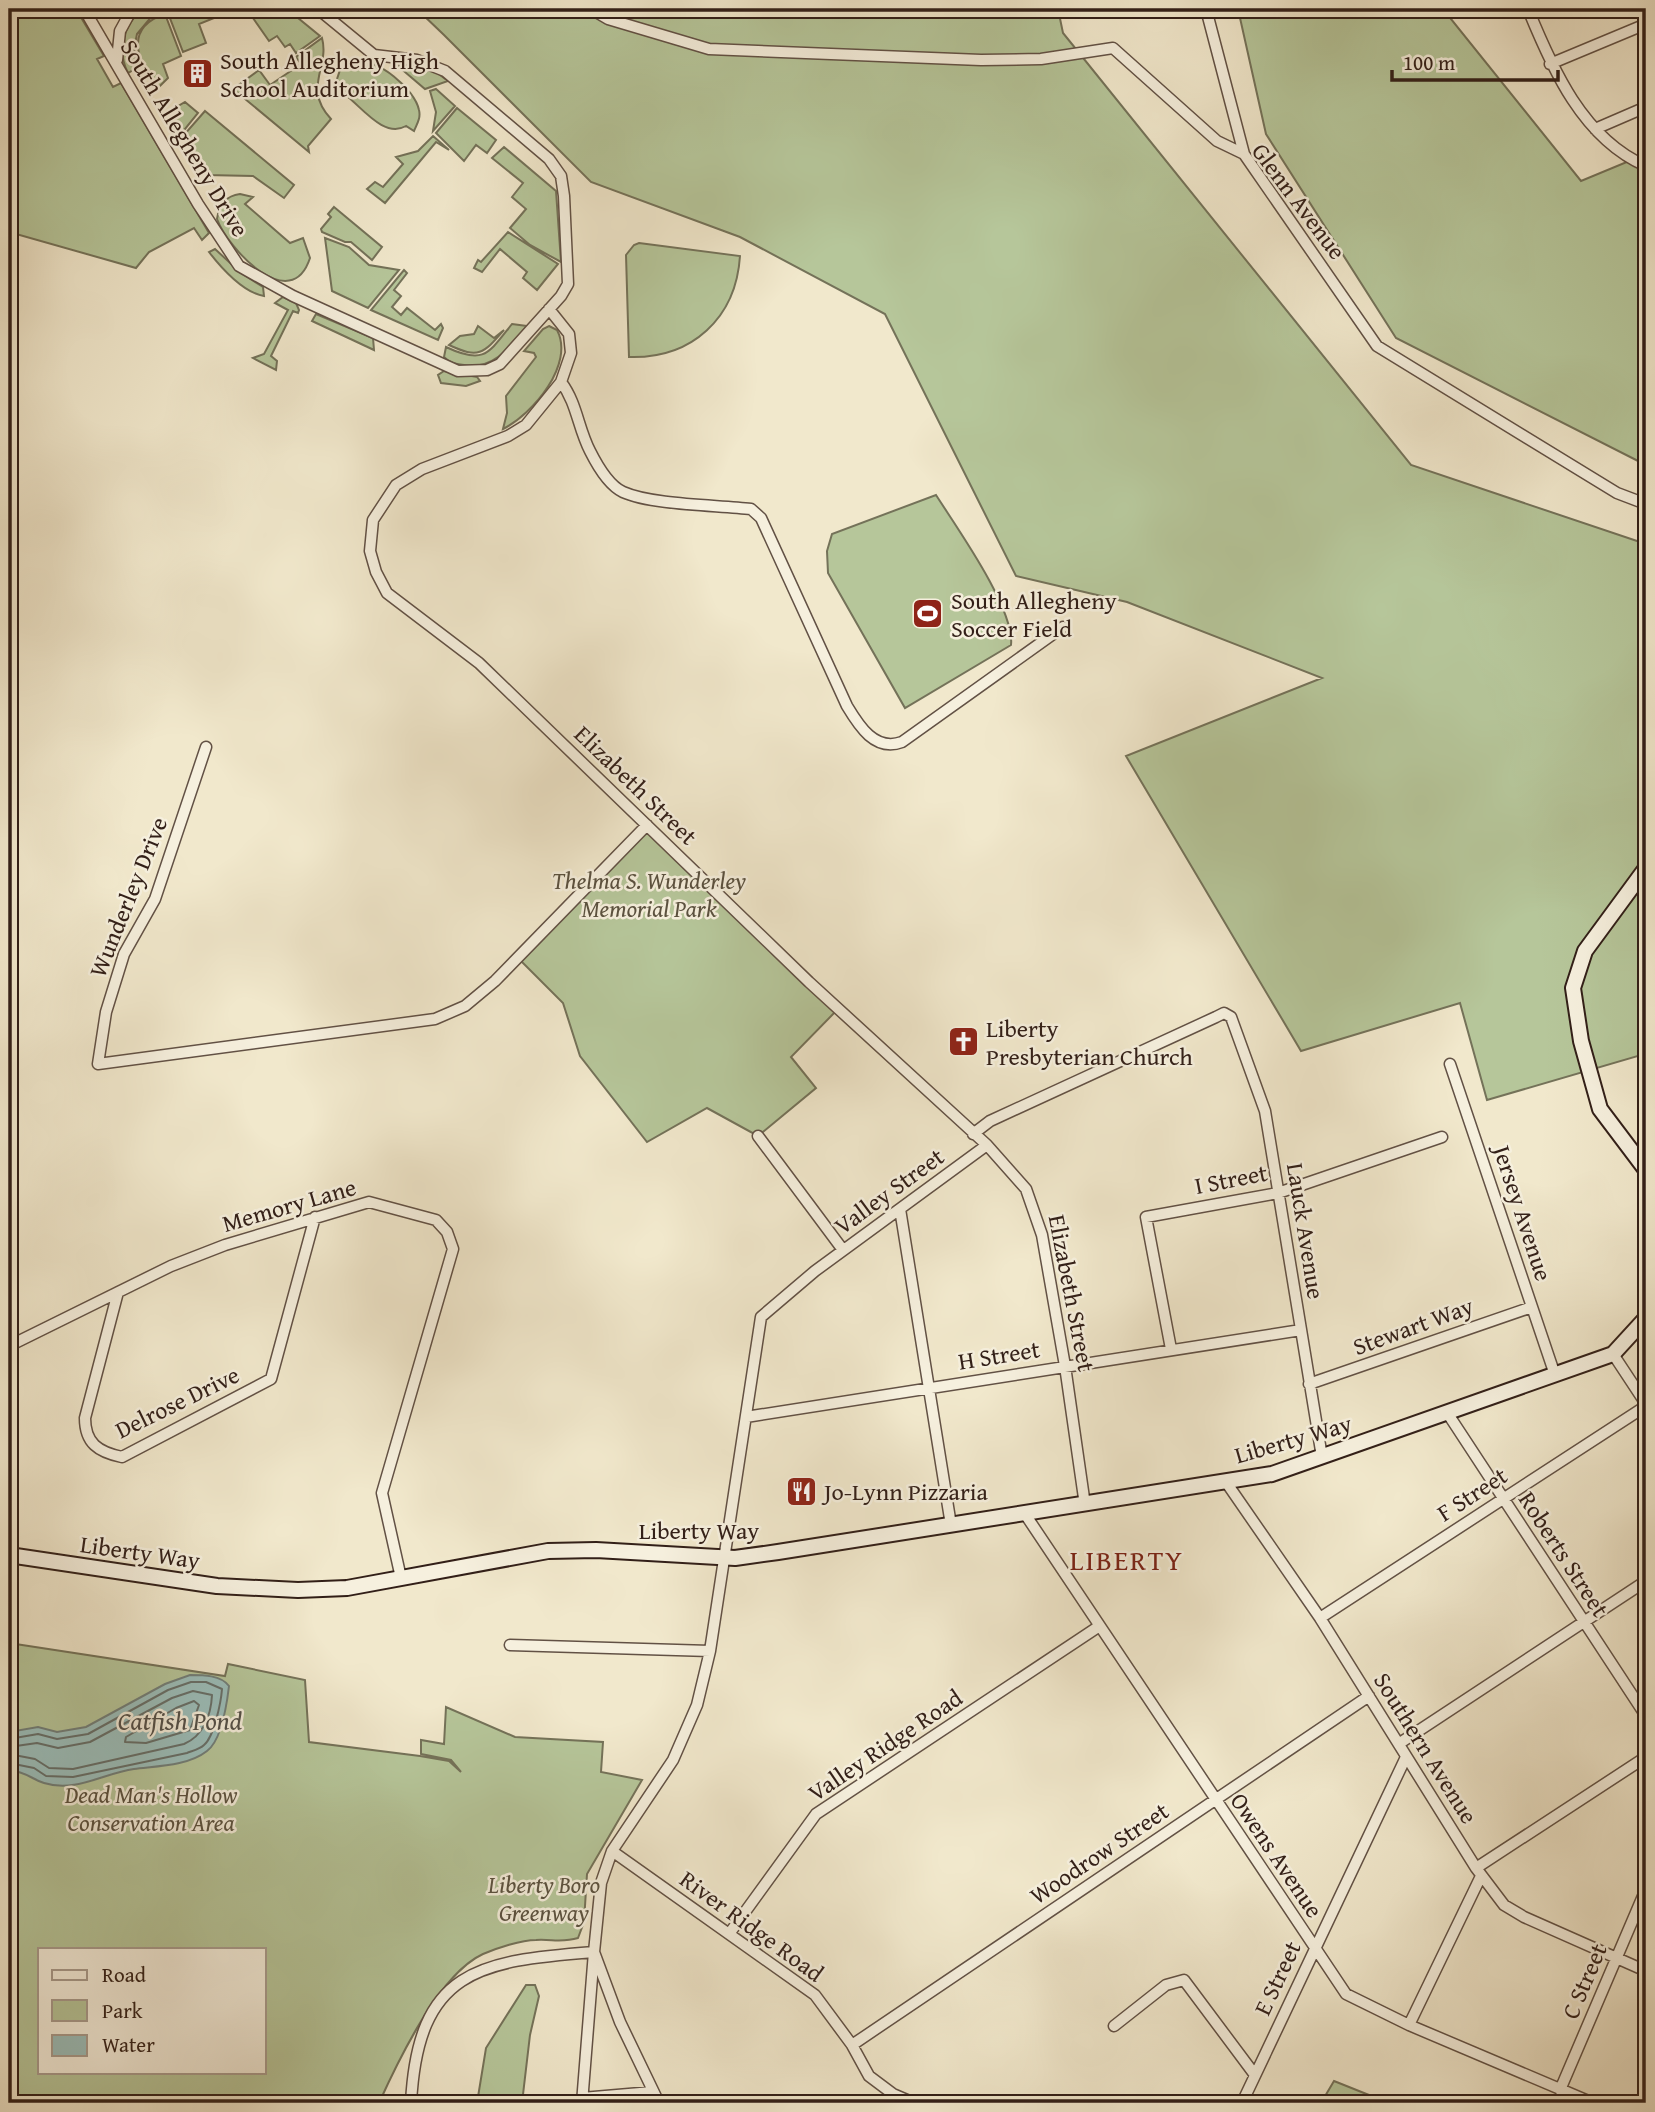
<svg xmlns="http://www.w3.org/2000/svg" width="1655" height="2112" font-family="'Gentium Book Plus',serif">
	<style>
		.green { fill: #b6c69a; stroke: #747259; stroke-width: 2; fill-rule: evenodd }
		.water { fill: #9bbfbc; stroke: #717f7a; stroke-width: 2 }
		.lines { fill: none; stroke-linecap: round; stroke-linejoin: round }
		.shore { stroke: #666f6a; stroke-width: 2 }
		.street-casing { stroke: #625145; stroke-width: 13 }
		.secondary-casing { stroke: #321f18; stroke-width: 18 }
		.street { stroke: #f6f0de; stroke-width: 10 }
		.secondary { stroke: #f6f0de; stroke-width: 14 }
		.labels { text-anchor: middle; dominant-baseline: central; stroke-width: 5; stroke-linejoin: round; paint-order: stroke }
		.poi-label { font-size: 24px; fill: #321f18; stroke: #f6f0de; text-anchor: start }
		.street-label { font-size: 24px; fill: #321f18; stroke: #f6f0de }
		.park-label { font-size: 24px; font-style: italic; fill: #5a513f; stroke: #f6f0de }
		.water-label { font-size: 26px; font-style: italic; fill: #524f49; stroke: #f6f0de }
		.quarter-label { font-size: 28px; letter-spacing: 2px; fill: #7a1f14; stroke: #f6f0de }
	</style>
	<rect width="100%" height="100%" fill="#f1e8cc"/>
	<filter id="stains"><feTurbulence type="fractalNoise" baseFrequency=".00286" numOctaves="4"/><feColorMatrix values="0 0 0 0 .2 0 0 0 0 .09 0 0 0 0 .02 0 0 0 .5 -.17"/></filter>
	<radialGradient id="worn" r=".72"><stop offset=".6" stop-color="#630" stop-opacity="0"/><stop offset="1" stop-color="#630" stop-opacity=".3"/></radialGradient>
	<path class="green" d="M9 9H76L104 56 97 59 113 87 121 83 209 233 202 240 194 228 149 252 136 268 9 232Z
		M142 9H158L137 34 134 49 138 67 128 73C116 50 124 25 142 9Z
		M179 9H214L219 16 199 24 206 43 183 52 168 13Z
		M266 9H287L320 36 296 53 290 44 285 47 277 36 269 41 253 18Z
		M409 9H1058L1063 33 1411 465 1646 544V1045L1638 1056 1487 1100 1460 1003 1301 1051 1126 756 1322 678 1127 602 1016 576 885 314 740 237 591 182 444 35 421 13Z
		M1238 9H1443L1581 181 1646 154V465L1396 338 1266 134Z
		M165 14 181 56 163 64 168 78 156 90C139 62 122 28 165 14Z
		M322 38C330 67 302 88 331 119L308 146 309 152 233 89 259 70 270 85 301 64 296 57Z
		M356 61C377 58 415 89 419 110 421 118 417 124 414 131L406 126C385 138 364 110 348 97H338L336 82 340 70Z
		M400 63 436 72 448 81 425 89 399 67Z
		M436 89 455 106 433 131 436 112 430 91Z
		M185 102 198 113 181 134 168 112Z
		M457 108 496 140 487 153 476 145 464 161 436 133Z
		M205 111 294 185 284 198 253 176 206 175 183 136Z
		M433 136 449 150 436 142 385 203 367 189 375 182 383 187 403 164 396 157 418 151Z
		M504 147 556 191 561 262 530 245 510 228 526 209 512 197 523 183 492 158Z
		M240 194 253 197 245 204 290 243 303 238 310 258C291 316 228 249 217 219 219 205 225 196 240 194Z
		M334 207 382 247 372 260 351 242H345L322 232 321 229 331 217 328 214Z
		M508 232 558 264 537 290 523 278 527 272 500 249 482 272 474 268 478 260 481 262Z
		M325 238 349 247 369 265 399 270 368 308 332 291Z
		M639 243 740 256C736 318 692 359 629 357L626 255 634 245Z
		M215 249 241 273 263 287 264 296C244 293 222 269 209 252Z
		M404 270 407 273 394 290 401 296 392 307 401 315 407 308 435 330 441 324 443 328 438 340 371 310Z
		M283 297 296 303 299 310 298 313 293 311 271 356 277 361 276 370 253 358 264 354 288 310 275 303Z
		M316 314 373 338 374 350 312 321Z
		M512 324 527 326C510 347 494 370 464 365 456 364 449 363 444 357L446 347C484 365 488 354 512 324Z
		M478 326 494 338 504 330C483 354 479 359 449 345L460 336 474 334Z
		M549 326 557 330C575 364 533 414 503 429L507 413 506 396 536 357 534 353 524 351 543 329Z
		M444 371 477 377 480 381 466 386 441 383 438 375Z
		M936 495C957 528 1015 609 1011 645L905 708 828 573 827 551 832 534Z
		M647 825 838 1009 791 1057 816 1088 758 1136 707 1108 647 1142 580 1056 563 1003 518 958Z
		M9 1643 225 1676 228 1664 305 1680 309 1742 420 1756 449 1761 461 1772 451 1760 421 1754V1740L444 1744 446 1707 515 1737 603 1742 601 1772 642 1780 587 1874 584 1922 578 1938C562 1943 552 1939 536 1940 521 1940 497 1948 483 1954 439 1974 398 2061 379 2103H9ZM40 1949H264V2072H40Z
		M526 1985H535L539 1996 530 2035 522 2103H477L486 2048Z
		M1334 2081 1389 2103H1321Z"/>
	<path class="water" d="M190 1675C203 1675 221 1675 229 1686 227 1703 222 1740 207 1751 188 1766 157 1766 134 1769 104 1773 76 1793 44 1783 31 1779 27 1772 9 1770V1732L38 1727 57 1732 86 1727 165 1684Z"/>
	<g class="lines">
		<path class="shore" d="M194 1701 199 1705 190 1730 146 1743 125 1742 126 1737 176 1708Z
			M9 1739 38 1734 57 1739 88 1734 168 1690 191 1682H206L222 1689C221 1702 214 1737 204 1745 200 1749 192 1751 187 1753L73 1777 46 1776 34 1768 9 1763
			M9 1747 37 1743 58 1748 90 1742 172 1698 193 1691 212 1695C211 1716 203 1736 184 1744L73 1769 49 1768 35 1759 9 1754"/>
		<defs>
			<path id="street" d="M84 9 198 204 239 266 293 296 458 371 487 370 500 364 561 296 568 284 564 196 561 176 549 159 445 71 417 60 374 55 318 9
				M93 9 105 12 122 9
				M591 9 608 19 709 49 981 60 1041 59 1113 48 1217 141 1244 154 1377 346 1617 493 1646 504
				M1206 9 1244 154
				M1528 9C1552 68 1583 139 1646 166
				M117 60 120 31 132 9
				M1550 64 1646 24
				M1595 129 1646 107
				M549 309 569 334 571 353 561 382 526 425 508 436 422 469 396 485 373 520 370 551 376 572 387 593 479 663 809 982 987 1145 1026 1189 1042 1235 1065 1366 1085 1505
				M561 382C577 403 578 428 590 451 597 465 608 485 623 492 652 505 717 505 751 509L761 518 847 706C859 726 875 752 902 742L1063 627
				M206 747 155 899 124 954 106 1012 98 1064 435 1019 465 1006 495 981 647 825
				M1450 1064 1555 1375
				M973 1134 990 1121 1216 1017 1224 1013 1231 1017 1265 1111 1322 1457
				M758 1136 843 1250
				M900 1209 951 1525
				M118 1292 85 1418C85 1443 98 1452 122 1457L271 1379 315 1217
				M9 1346 171 1266 225 1245 369 1202 436 1220 447 1232 453 1249 382 1493 401 1578
				M1171 1349 1146 1217 1278 1193 1442 1137
				M1613 1354 1646 1404
				M1309 1384 1532 1307
				M1448 1414 1646 1716
				M746 1417 1301 1330
				M1226 1482 1320 1618 1476 1868 1504 1905 1524 1917 1646 1971
				M1025 1514 1346 1994 1409 2025 1593 2103
				M1320 1618 1646 1406
				M510 1645 710 1651
				M1400 1743 1646 1581
				M612 1851 815 1995 852 2045 869 2076 893 2094 914 2103
				M1476 1868 1646 1757
				M729 1934 816 1814 1098 1627
				M1409 2025 1481 1876
				M1114 2026 1166 1985 1184 1980 1255 2075
				M852 2045 1369 1696
				M1560 2090 1646 1889
				M582 2098 652 2092
				M411 2103C418 1970 478 1961 594 1952L582 2103
				M659 2103 620 2022 594 1952 601 1883 612 1851 673 1760 697 1705 710 1651 761 1317 815 1271 987 1145
				M1242 2103 1406 1757"/>
			<path id="secondary" d="M1646 868 1585 951 1573 988 1581 1041 1600 1109 1646 1170
				M9 1555 217 1586 298 1590 347 1588 548 1551 596 1550 735 1558 778 1552 1272 1474 1613 1354 1646 1318"/>
		</defs>
		<use href="#street" class="street-casing"/>
		<use href="#secondary" class="secondary-casing"/>
		<use href="#street" class="street"/>
		<use href="#secondary" class="secondary"/>
	</g>
	<defs>
		<symbol id="building-square" viewBox="-11 -11 22 22"><rect x="-9" y="-9" width="18" height="18" rx="4" fill="#8f2418" stroke="#f6f0de"/><path d="M-4-6H4V6H1V3H-1V6H-4ZM-2.5-4.3h1.7v1.8h-1.7ZM.8-4.3h1.7v1.8H.8ZM-2.5-1h1.7V.8h-1.7ZM.8-1h1.7V.8H.8Z" fill="#fff"/></symbol>
		<symbol id="stadium-square" viewBox="-11 -11 22 22"><rect x="-9" y="-9" width="18" height="18" rx="4" fill="#8f2418" stroke="#f6f0de"/><path d="M0-5a6.5 5 0 1 0 0 10a6.5 5 0 1 0 0-10ZM-3.5-1.8h7v3.6h-7Z" fill="#fff"/></symbol>
		<symbol id="church-square" viewBox="-11 -11 22 22"><rect x="-9" y="-9" width="18" height="18" rx="4" fill="#8f2418" stroke="#f6f0de"/><path d="M-1.2-6h2.4v3.5h3.3v2.4h-3.3V6h-2.4V-.1h-3.3v-2.4h3.3Z" fill="#fff"/></symbol>
		<symbol id="restaurant-square" viewBox="-11 -11 22 22"><rect x="-9" y="-9" width="18" height="18" rx="4" fill="#8f2418" stroke="#f6f0de"/><path d="M-5-6h1v4h1v-4h1v4h1v-4h1v5L-1.5 .5V6h-2V.5L-5-1ZM5-6V6H3V1.5H1.5Q1.5-4 5-6Z" fill="#fff"/></symbol>
	</defs>
	<g fill-rule="evenodd">
		<use href="#building-square" x="180" y="56" width="35" height="35"/>
		<use href="#stadium-square" x="910" y="596" width="35" height="35"/>
		<use href="#church-square" x="946" y="1024" width="35" height="35"/>
		<use href="#restaurant-square" x="784" y="1474" width="35" height="35"/>
	</g>
	<g class="labels">
		<g class="poi-label">
			<text x="220" y="60">South Allegheny High<tspan x="220" dy="28">School Auditorium</tspan></text>
			<text x="951" y="600">South Allegheny<tspan x="951" dy="28">Soccer Field</tspan></text>
			<text x="986" y="1028">Liberty<tspan x="986" dy="28">Presbyterian Church</tspan></text>
			<text x="824" y="1491">Jo-Lynn Pizzaria</text>
		</g>
		<g class="street-label">
			<text transform="translate(185 138) rotate(59)">South Allegheny Drive</text>
			<text transform="translate(1299 201) rotate(53)">Glenn Avenue</text>
			<text transform="translate(636 785) rotate(44)">Elizabeth Street</text>
			<text transform="translate(128 897) rotate(-68)">Wunderley Drive</text>
			<text transform="translate(1231 1179) rotate(-11)">I Street</text>
			<text transform="translate(889 1191) rotate(-36)">Valley Street</text>
			<text transform="translate(289 1205) rotate(-16)">Memory Lane</text>
			<text transform="translate(1523 1213) rotate(72)">Jersey Avenue</text>
			<text transform="translate(1306 1231) rotate(81)">Lauck Avenue</text>
			<text transform="translate(1072 1293) rotate(79)">Elizabeth Street</text>
			<text transform="translate(1413 1326) rotate(-20)">Stewart Way</text>
			<text transform="translate(999 1355) rotate(-9)">H Street</text>
			<text transform="translate(177 1402) rotate(-26)">Delrose Drive</text>
			<text transform="translate(1293 1439) rotate(-16)">Liberty Way</text>
			<text transform="translate(1472 1494) rotate(-33)">F Street</text>
			<text x="699" y="1530">Liberty Way</text>
			<text transform="translate(140 1552) rotate(8)">Liberty Way</text>
			<text transform="translate(1564 1554) rotate(57)">Roberts Street</text>
			<text transform="translate(885 1745) rotate(-34)">Valley Ridge Road</text>
			<text transform="translate(1426 1748) rotate(58)">Southern Avenue</text>
			<text transform="translate(1099 1853) rotate(-34)">Woodrow Street</text>
			<text transform="translate(1277 1855) rotate(56)">Owens Avenue</text>
			<text transform="translate(752 1926) rotate(36)">River Ridge Road</text>
			<text transform="translate(1277 1978) rotate(-65)">E Street</text>
			<text transform="translate(1584 1981) rotate(-67)">C Street</text>
		</g>
		<g class="park-label">
			<text x="649" y="880">Thelma S. Wunderley<tspan x="649" dy="28">Memorial Park</tspan></text>
			<text x="151" y="1794">Dead Man's Hollow<tspan x="151" dy="28">Conservation Area</tspan></text>
			<text x="544" y="1884">Liberty Boro<tspan x="544" dy="28">Greenway</tspan></text>
		</g>
		<g class="water-label">
			<text x="180" y="1720">Catfish Pond</text>
		</g>
		<g class="quarter-label">
			<text x="1127" y="1559">LIBERTY</text>
		</g>
	</g>
	<rect width="1655" height="2112" fill="none" stroke="#f1e8cc" stroke-width="35"/>
	<rect x="10" y="10" width="1634" height="2091" fill="none" stroke="#321f18" stroke-width="3.5"/>
	<rect x="18" y="18" width="1620" height="2077" fill="none" stroke="#321f18" stroke-width="2"/>
	<rect x="38" y="1948" width="228" height="126" fill="#f6f0de" stroke="#a89c8f" stroke-width="2"/>
	<rect x="52" y="1970" width="35" height="10" fill="#f6f0de" stroke="#a89c8f" stroke-width="2"/>
	<text x="102" y="1982" font-size="21" fill="#321f18">Road</text>
	<rect x="52" y="2000" width="35" height="21" fill="#b6c69a" stroke="#a89c8f" stroke-width="2"/>
	<text x="102" y="2018" font-size="21" fill="#321f18">Park</text>
	<rect x="52" y="2035" width="35" height="21" fill="#9bbfbc" stroke="#a89c8f" stroke-width="2"/>
	<text x="102" y="2052" font-size="21" fill="#321f18">Water</text>
	<path d="M1392 70v10h166v-10" fill="none" stroke="#321f18" stroke-width="3.5"/>
	<text x="1403" y="70" font-size="21" fill="#321f18" stroke="#f6f0de" stroke-width="5" paint-order="stroke">100 m</text>
	<rect width="100%" height="100%" filter="url(#stains)"/>
	<rect width="100%" height="100%" fill="url(#worn)"/>
</svg>
